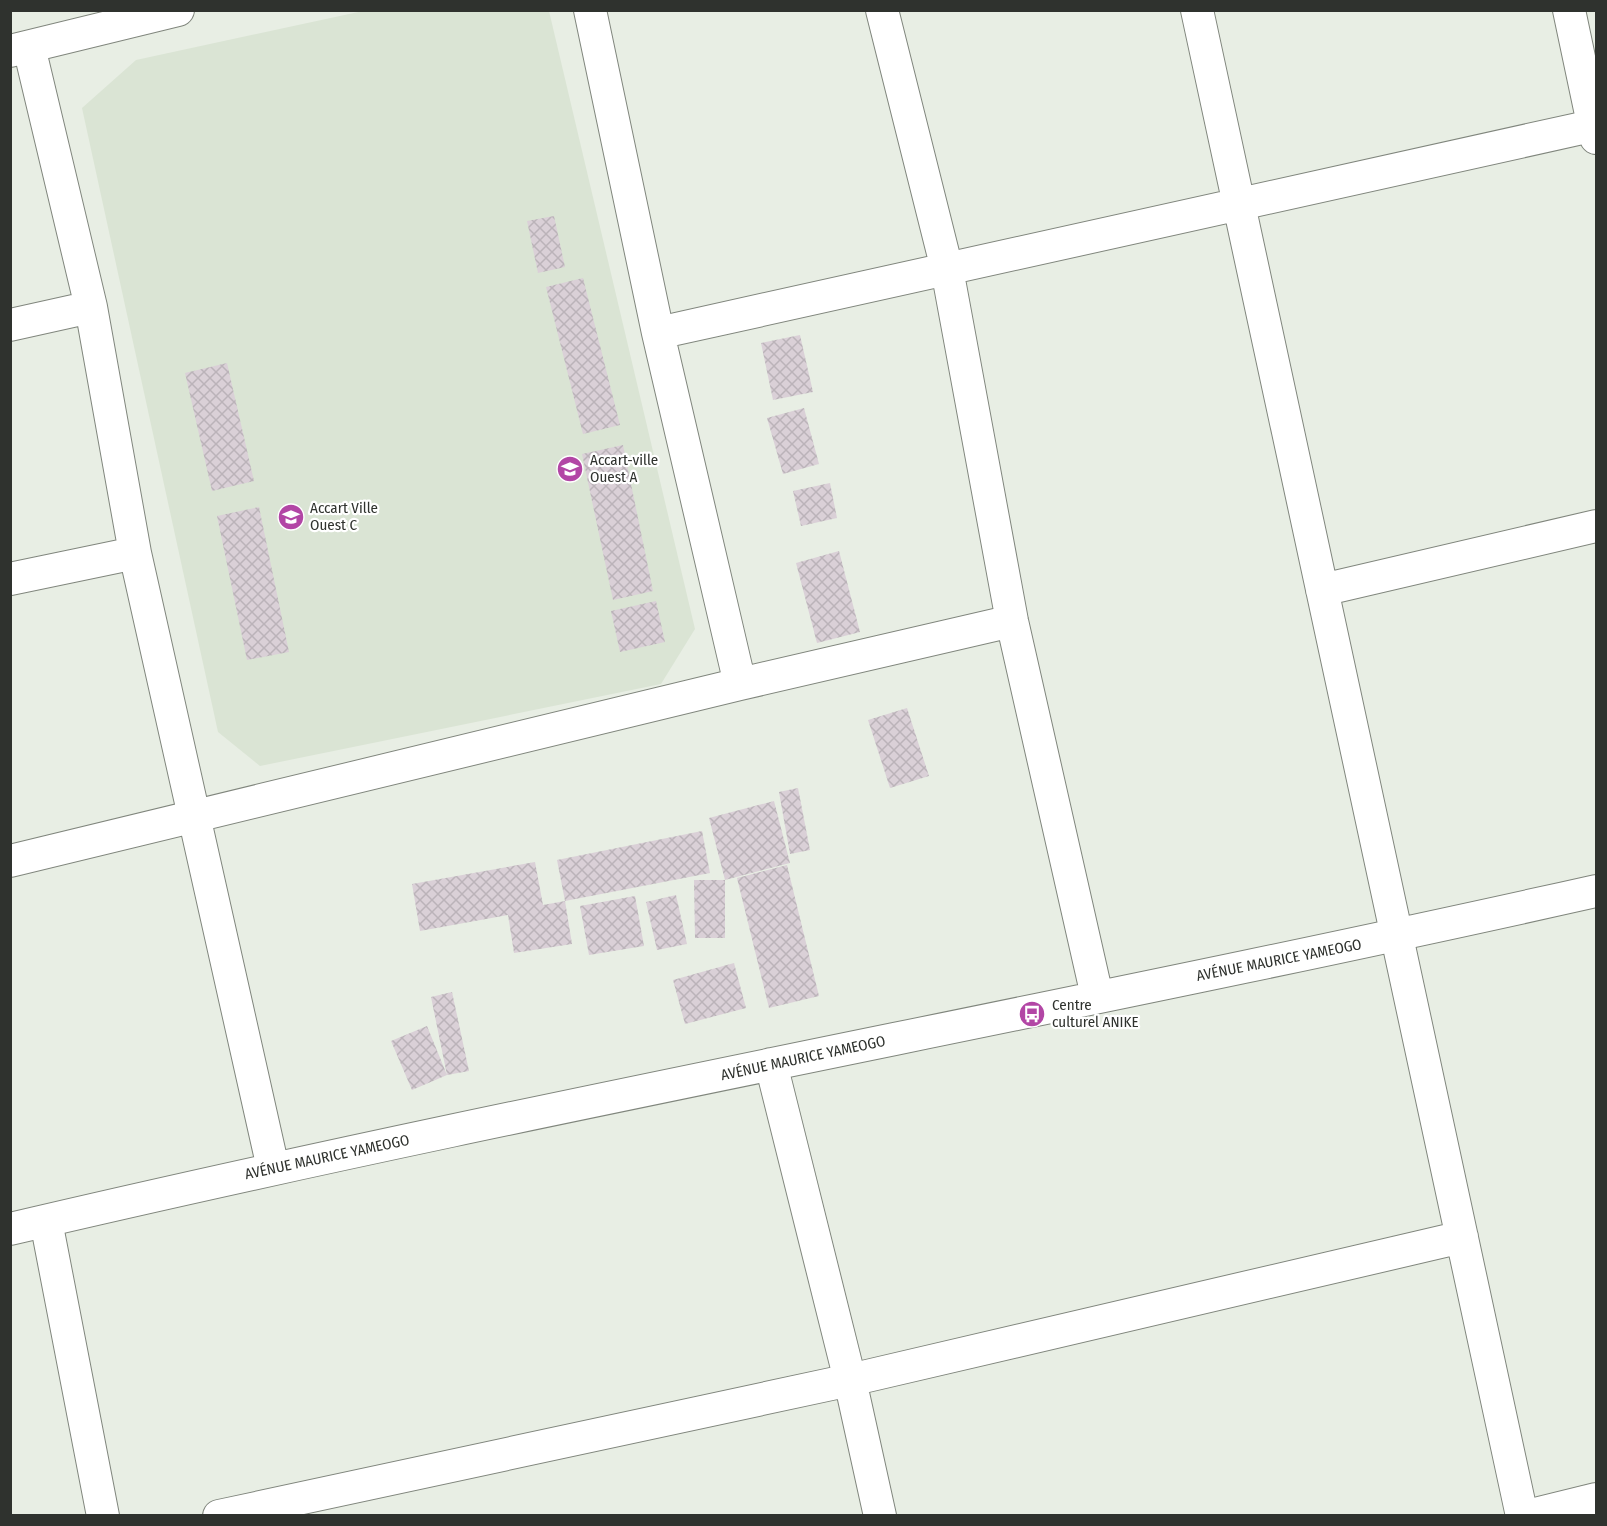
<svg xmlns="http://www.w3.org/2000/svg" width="1607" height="1526" font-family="'Fira Sans Condensed',sans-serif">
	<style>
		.built { fill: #dae4d4 }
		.building { fill: url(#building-cross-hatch) }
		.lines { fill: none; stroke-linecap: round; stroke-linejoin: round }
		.street-casing { stroke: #80867d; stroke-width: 34 }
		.street { stroke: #fff; stroke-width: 32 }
		.labels { text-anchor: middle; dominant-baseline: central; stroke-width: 4.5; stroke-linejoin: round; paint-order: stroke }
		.poi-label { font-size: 15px; fill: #2f322e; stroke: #fff; text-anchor: start }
		.street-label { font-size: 15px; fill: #2f322e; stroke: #fff }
	</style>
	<defs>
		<pattern id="building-cross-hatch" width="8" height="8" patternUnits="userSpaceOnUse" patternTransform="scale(1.5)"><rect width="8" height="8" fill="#dad0d7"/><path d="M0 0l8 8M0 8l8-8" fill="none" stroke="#bbb3b9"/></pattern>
	</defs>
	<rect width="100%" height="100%" fill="#e8eee4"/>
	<path class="built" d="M363 11H549L695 629 661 684 260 766 218 732 82 108 136 60Z"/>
	<path class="building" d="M554 216 565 267 538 273 527 221Z
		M583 278 620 425 583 434 546 287Z
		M800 335 813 392 773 400 761 343Z
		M227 363 254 481 212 491 185 373Z
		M804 408 819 464 783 474 767 418Z
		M623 445 653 591 613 600 582 454Z
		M830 483 837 518 801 526 793 491Z
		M259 507 289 652 247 660 217 516Z
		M839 551 860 632 817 643 796 563Z
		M656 601 665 642 620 652 611 611Z
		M907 708 929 776 890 788 868 720Z
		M798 788 810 850 790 854 779 792Z
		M774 801 790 863 725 880V938H695L694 880H725L709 818Z
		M702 831 710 873 565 901 557 860Z
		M535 862 543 905 565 901 572 944 514 953 508 915 420 931 412 884Z
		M787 865 819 996 769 1008 737 878Z
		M676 895 687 944 657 950 646 902Z
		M635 896 644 946 589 955 580 906Z
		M734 963 746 1008 685 1024 673 980Z
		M452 992 469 1071 447 1075 412 1090 391 1041 427 1026 447 1075 431 997Z"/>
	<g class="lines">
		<defs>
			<path id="street" d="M590 10 658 333 740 684
				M882 10 947 269 1012 621 1097 996
				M1197 10 1522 1516
				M1569 10 1596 138
				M29 47 91 307 135 553 273 1168
				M10 51 178 10
				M10 325 91 307
				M658 333 1596 125
				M10 579 135 553
				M1322 590 1596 526
				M10 861 740 684 1012 621
				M771 1064 850 1380 880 1516
				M46 1221 103 1516
				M10 1229C537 1105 1069 1009 1596 891
				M219 1516 850 1380 1462 1237
				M1527 1516 1596 1499"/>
		</defs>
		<use href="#street" class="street-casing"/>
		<use href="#street" class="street"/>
	</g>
	<defs>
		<symbol id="school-disc" viewBox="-11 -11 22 22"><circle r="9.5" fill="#b246a5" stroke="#fff"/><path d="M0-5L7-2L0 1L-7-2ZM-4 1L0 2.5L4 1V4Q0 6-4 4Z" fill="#fff"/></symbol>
		<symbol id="bus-disc" viewBox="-11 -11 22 22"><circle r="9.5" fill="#b246a5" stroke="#fff"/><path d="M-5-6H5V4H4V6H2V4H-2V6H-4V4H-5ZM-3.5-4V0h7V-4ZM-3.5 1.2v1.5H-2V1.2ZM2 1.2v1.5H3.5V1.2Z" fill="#fff"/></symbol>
	</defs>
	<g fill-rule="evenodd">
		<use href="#school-disc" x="555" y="454" width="30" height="30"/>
		<use href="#school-disc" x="276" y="502" width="30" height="30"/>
		<use href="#bus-disc" x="1017" y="999" width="30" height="30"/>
	</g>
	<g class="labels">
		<g class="poi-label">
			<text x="590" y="460">Accart-ville<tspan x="590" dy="17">Ouest A</tspan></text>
			<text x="310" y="508">Accart Ville<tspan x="310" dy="17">Ouest C</tspan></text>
			<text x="1052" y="1005">Centre<tspan x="1052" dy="17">culturel ANIKE</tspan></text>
		</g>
		<g class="street-label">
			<text transform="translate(1279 960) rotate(-11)">AVÉNUE MAURICE YAMEOGO</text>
			<text transform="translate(803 1058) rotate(-12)">AVÉNUE MAURICE YAMEOGO</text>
			<text transform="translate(327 1157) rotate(-12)">AVÉNUE MAURICE YAMEOGO</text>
		</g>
	</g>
	<rect width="1607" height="1526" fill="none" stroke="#2f322e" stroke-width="24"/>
</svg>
